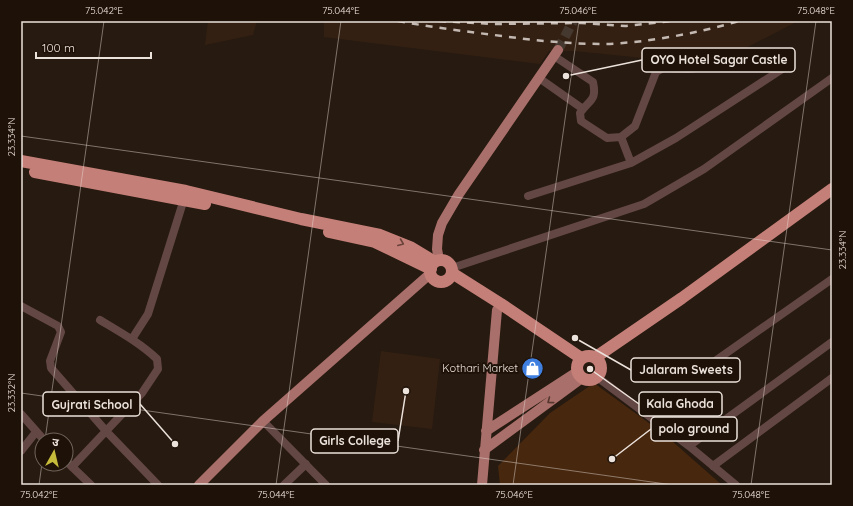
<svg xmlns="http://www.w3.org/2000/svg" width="853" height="506" font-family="Quicksand,'Noto Sans Devanagari',sans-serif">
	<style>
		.built { fill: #332012 }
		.green { fill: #47270e }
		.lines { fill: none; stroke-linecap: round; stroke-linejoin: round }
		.major-tunnel { stroke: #45382f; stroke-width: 10; stroke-dasharray: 10 5; stroke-linecap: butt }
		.minor { stroke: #634744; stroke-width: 8 }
		.major { stroke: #a96f6a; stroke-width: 10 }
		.highway { stroke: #c47f78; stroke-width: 12 }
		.rail { stroke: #c3b9b2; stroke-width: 2.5; stroke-dasharray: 7 7; stroke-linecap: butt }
		.oneway { stroke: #69423a }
		.oneway2 { stroke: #56372f }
		.ticks { fill: none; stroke: #ece2dc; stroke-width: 1; stroke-opacity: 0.45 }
		.labels { text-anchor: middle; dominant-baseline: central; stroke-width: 4; stroke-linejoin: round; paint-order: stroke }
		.poi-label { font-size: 11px; fill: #ece2dc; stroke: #1e1107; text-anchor: end }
		.leader { fill: none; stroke: #ece2dc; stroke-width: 1.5 }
		.callout-dot { fill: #ece2dc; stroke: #1e1107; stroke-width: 1.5 }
		.callout { fill: #1e1107; stroke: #ece2dc; stroke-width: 1.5 }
		.callout-label { font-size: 12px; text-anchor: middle; font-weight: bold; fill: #ece2dc }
		.neatline { fill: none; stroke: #ece2dc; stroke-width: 1.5 }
		.ticks-label { font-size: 10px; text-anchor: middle; fill: #ece2dc }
	</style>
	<rect width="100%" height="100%" fill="#271a10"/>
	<path class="built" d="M208 21H257L253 35 205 45Z
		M324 21H798L713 65 574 51H549L540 64 324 37Z
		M381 351 440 359 432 429 372 422Z"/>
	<path class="green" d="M594 383 664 434 722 485H500L498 466 550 413Z"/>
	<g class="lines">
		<path class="major-tunnel" d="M558 50 573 21"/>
		<path class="minor" d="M554 56 593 82C597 101 590 99 580 113L581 121 607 138 621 137 635 126 656 72 663 68 688 69 791 56
			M539 78 583 109
			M621 137 631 163
			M528 196 631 163 676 138 790 64
			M452 268 644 204 704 169 832 78
			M21 306 58 326 61 332 50 361 51 368 106 431 158 485
			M132 339 148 314 184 199
			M698 373 832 279
			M597 377 689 446 736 485
			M21 414 44 440
			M263 421 326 485
			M689 446 832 342
			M21 451 36 432
			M66 461 91 485
			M713 466 832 378
			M72 467 142 393 158 369 157 359C140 343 120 332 100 320
			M284 485 306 464"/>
		<path class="major" d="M439 260 437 249 438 235 442 223 459 194 558 50
			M486 431 577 372
			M484 450 582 378
			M199 485 263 421 431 273
			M482 485 497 310"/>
		<path class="highway" d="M21 161 186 191 301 219 380 235 410 247 435 262
			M35 172 205 204
			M329 232 375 242 431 269
			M430 271a11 11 0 1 1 22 0a11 11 0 1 1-22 0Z
			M452 273 501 304 581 358
			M577 368a12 12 0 1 1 24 0a12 12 0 1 1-24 0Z
			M596 357 682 298 832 189"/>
		<path class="rail" d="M398 21C430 27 462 31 494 35 531 40 567 44 604 44 645 43 699 33 739 21
			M439 21 492 24 581 23 626 26 672 21"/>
	</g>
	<defs><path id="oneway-chevron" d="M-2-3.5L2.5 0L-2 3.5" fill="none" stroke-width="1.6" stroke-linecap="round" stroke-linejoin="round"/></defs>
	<use class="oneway" href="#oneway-chevron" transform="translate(401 243) rotate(22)"/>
	<use class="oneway2" href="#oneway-chevron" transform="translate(550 401) rotate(143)"/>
	<path class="ticks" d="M21 136 832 250M21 393 673 485M45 440 104 21M39 485 42 463M276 485 341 21M513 485 579 21M751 485 816 21"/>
	<defs>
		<symbol id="shop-disc" viewBox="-11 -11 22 22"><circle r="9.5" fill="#3f7fe0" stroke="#1e1107"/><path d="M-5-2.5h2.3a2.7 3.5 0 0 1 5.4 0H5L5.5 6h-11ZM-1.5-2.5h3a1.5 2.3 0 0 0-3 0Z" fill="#fff"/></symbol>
	</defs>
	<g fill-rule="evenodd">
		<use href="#shop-disc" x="520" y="356" width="25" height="25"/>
	</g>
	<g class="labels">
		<g class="poi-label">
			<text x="518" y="368">Kothari Market</text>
		</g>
	</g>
	<path class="leader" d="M566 76L642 60M575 338L631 370M590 369L639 404M175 444L140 404M612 459L651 429M406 391L398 441"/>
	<g class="callout-dot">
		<circle cx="566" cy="76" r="4"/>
		<circle cx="575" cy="338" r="4"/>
		<circle cx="590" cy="369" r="4"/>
		<circle cx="175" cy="444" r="4"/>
		<circle cx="612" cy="459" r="4"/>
		<circle cx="406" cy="391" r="4"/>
	</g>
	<g class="callout">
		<rect x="642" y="48" width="153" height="24" rx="4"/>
		<rect x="631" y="358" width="109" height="24" rx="4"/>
		<rect x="639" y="392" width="83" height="24" rx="4"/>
		<rect x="43" y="392" width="97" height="24" rx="4"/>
		<rect x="651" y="417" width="86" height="24" rx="4"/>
		<rect x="311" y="429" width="87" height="24" rx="4"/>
	</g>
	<g class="callout-label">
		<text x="719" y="64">OYO Hotel Sagar Castle</text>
		<text x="686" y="374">Jalaram Sweets</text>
		<text x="680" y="408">Kala Ghoda</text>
		<text x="92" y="409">Gujrati School</text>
		<text x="694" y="433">polo ground</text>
		<text x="355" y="445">Girls College</text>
	</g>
	<rect width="853" height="506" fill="none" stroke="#1e1107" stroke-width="44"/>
	<g transform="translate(54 452) rotate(8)"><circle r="19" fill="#1e1107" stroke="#70655c"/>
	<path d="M0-3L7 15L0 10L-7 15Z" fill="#c7bb3b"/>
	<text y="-6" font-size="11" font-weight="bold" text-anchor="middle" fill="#ece2dc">उ</text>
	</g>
	<path d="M36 52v6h115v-6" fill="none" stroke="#ece2dc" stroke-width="2"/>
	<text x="42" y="52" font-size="12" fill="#ece2dc" stroke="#1e1107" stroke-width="3" paint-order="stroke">100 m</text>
	<rect x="22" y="22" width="809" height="462" class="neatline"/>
	<g class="ticks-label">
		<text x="104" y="14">75.042°E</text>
		<text x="341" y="14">75.044°E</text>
		<text x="578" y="14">75.046°E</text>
		<text x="816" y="14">75.048°E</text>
		<text transform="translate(11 137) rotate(-90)" y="4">23.334°N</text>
		<text transform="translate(842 250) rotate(-90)" y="4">23.334°N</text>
		<text transform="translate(11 393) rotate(-90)" y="4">23.332°N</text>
		<text x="39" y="498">75.042°E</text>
		<text x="276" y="498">75.044°E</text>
		<text x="514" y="498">75.046°E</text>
		<text x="751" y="498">75.048°E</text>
	</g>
</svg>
